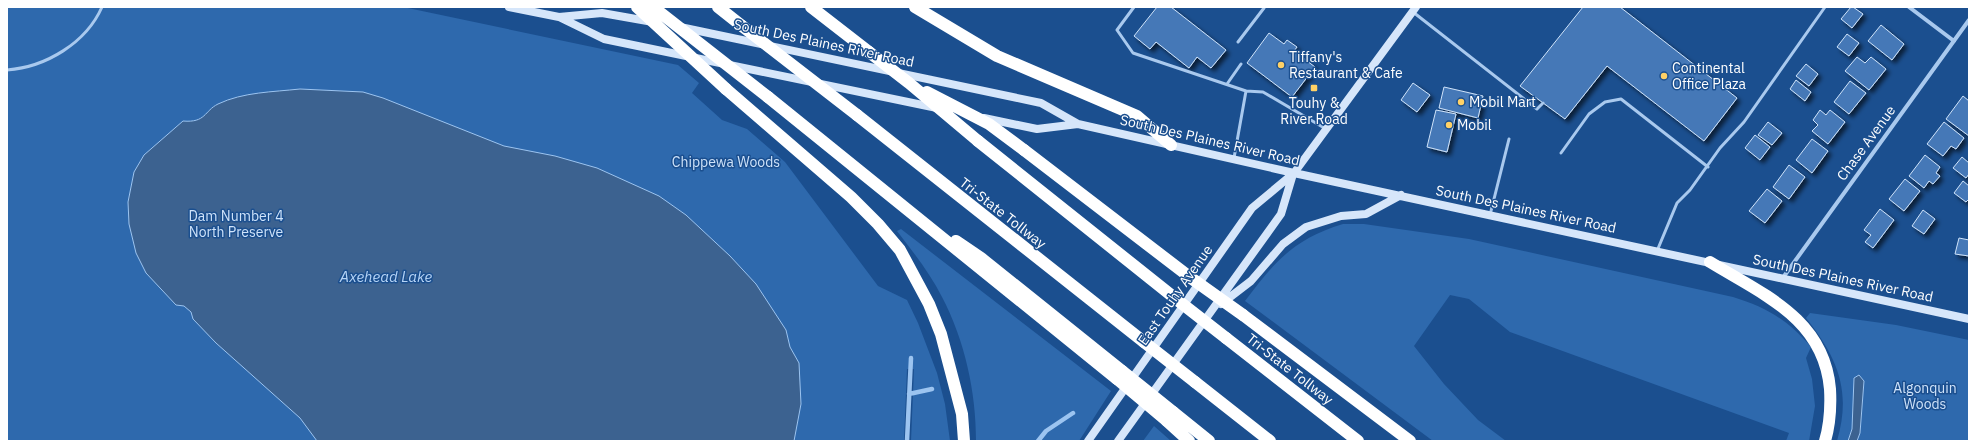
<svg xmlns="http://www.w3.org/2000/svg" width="1976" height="448" font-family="'IBM Plex Sans',sans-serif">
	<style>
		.green { fill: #2e69ad }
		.water { fill: #3c6290; stroke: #9cc4f0 }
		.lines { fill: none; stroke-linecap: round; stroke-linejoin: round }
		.stream { stroke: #9cc4f0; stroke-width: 4.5 }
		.building { fill: #4478b7; stroke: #cfe3fa; filter: url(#shadow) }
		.lane { stroke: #a9c9ee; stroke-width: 3 }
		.street { stroke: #a9c9ee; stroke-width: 4 }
		.secondary { stroke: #d6e6fa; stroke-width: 8 }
		.highway { stroke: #fff; stroke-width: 12 }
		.highway-bridge { stroke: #fff; stroke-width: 12 }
		.poi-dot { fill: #ffd166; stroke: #1b4f8f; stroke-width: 1.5 }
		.labels { text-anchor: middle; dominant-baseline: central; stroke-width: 3; stroke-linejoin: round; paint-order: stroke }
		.street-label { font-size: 14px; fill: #fff; stroke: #1b4f8f }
		.poi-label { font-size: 14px; fill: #fff; stroke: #1b4f8f; text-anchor: start }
		.park-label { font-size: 14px; fill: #cfe3fa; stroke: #1b4f8f }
		.water-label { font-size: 15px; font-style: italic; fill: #b5d3f5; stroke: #1b4f8f }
	</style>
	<defs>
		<filter id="shadow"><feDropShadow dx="3.5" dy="3.5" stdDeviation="2" flood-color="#0009"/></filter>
	</defs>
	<rect width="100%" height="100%" fill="#1b4f8f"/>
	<path class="green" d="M7 7H403L678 65 699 83 692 93 722 120 747 129 785 162 878 286 907 300 918 323 937 373 945 404 950 441H911L914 369H907L904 441H7Z
		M1343 224H1364L1469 239 1733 297C1766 307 1788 320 1811 347L1806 358 1812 379 1815 406 1809 441H1786L1789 433 1510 332 1469 299 1450 295 1414 346 1444 384 1478 420 1506 441H1433L1245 301C1275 261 1294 239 1343 224Z
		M901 229 1111 391 1079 441H976C976 392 965 341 942 297 930 273 913 252 897 231Z
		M1810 313 1896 325 1969 340V441H1857L1860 433 1864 381 1859 375 1854 378 1852 429 1848 441H1837C1852 390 1837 357 1806 318Z
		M1154 426 1171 441H1143Z"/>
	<path class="water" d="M300 89 363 92 383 98 504 146 555 156 597 168 659 196 686 215 730 256 756 284 786 330 790 347 799 363 801 404 794 441H317L300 418 216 343 193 319 191 312 184 306 176 305 146 273 136 253 129 224 128 202 134 172 144 155 183 121C206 123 204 111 218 104 243 92 273 92 300 89Z
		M1859 375 1864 381 1860 433 1857 441H1848L1852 429 1854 378Z"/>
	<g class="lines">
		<path class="stream" d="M909 394 932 389
			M907 441 911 358
			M1038 441 1046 431 1073 413"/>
	</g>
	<path class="building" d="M1157 7H1171L1226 50 1211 68 1197 57 1189 68 1156 42 1150 49 1134 36Z
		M1583 7H1620L1737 98 1704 141 1607 66 1565 119 1520 86Z
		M1851 7H1853L1863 14 1852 28 1841 19Z
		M1881 25 1904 44 1892 60 1868 41Z
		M1269 33 1284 44 1287 40 1297 47 1294 51 1315 67 1292 97 1247 63Z
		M1847 34 1859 43 1849 56 1837 47Z
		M1857 57 1865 63 1871 57 1886 69 1869 90 1845 71Z
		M1806 64 1818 74 1809 86 1796 76Z
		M1796 80 1811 92 1805 101 1790 89Z
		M1850 81 1866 93 1849 114 1834 102Z
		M1413 83 1430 95 1417 112 1401 100Z
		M1444 87 1483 96 1478 118 1439 108Z
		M1963 96 1969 101V136L1946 119Z
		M1436 110 1456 114 1447 152 1427 147Z
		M1820 110 1826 115 1830 110 1845 122 1828 144 1812 131 1818 125 1813 120Z
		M1768 122 1782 133 1772 145 1758 135Z
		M1944 122 1964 138 1956 149 1951 146 1943 156 1927 144Z
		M1755 135 1770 147 1760 160 1745 148Z
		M1812 139 1828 151 1812 173 1796 160Z
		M1925 155 1940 167 1936 173 1940 176 1933 184 1929 181 1924 188 1909 176Z
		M1962 157 1969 163V174L1966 178 1953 168Z
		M1789 165 1805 177 1789 199 1773 187Z
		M1905 179 1920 191 1904 211 1889 199Z
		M1963 181 1969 186V199L1966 202 1954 193Z
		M1767 189 1782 201 1765 223 1749 211Z
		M1880 209 1894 220 1873 248 1865 242 1871 235 1864 230Z
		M1923 210 1935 219 1924 234 1912 226Z
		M1959 238 1969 240V256L1955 254Z"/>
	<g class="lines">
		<path class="lane" d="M1134 7 1117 30 1133 53 1246 91 1234 158
			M1413 12 1537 109 1543 103
			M1238 42 1264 8
			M7 70C46 67 86 43 102 7
			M1227 84 1241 64
			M1246 91 1263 92 1326 129
			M1561 153 1589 114 1605 102 1621 99 1708 167
			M1490 215 1509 139
			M1657 251 1677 203 1690 190 1720 148 1744 122 1825 7"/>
		<path class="street" d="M1909 7 1954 41
			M1782 279 1969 20"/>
		<path class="secondary" d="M509 7 559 17 604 39 937 108
			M559 17 602 13 653 22
			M680 27 1041 103 1078 124 1294 173 1969 319
			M984 118 1037 129 1078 124
			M1221 304 1251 281 1283 244 1306 227 1341 216 1366 214 1401 195
			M1088 441 1252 208 1294 173 1416 7
			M1118 441 1281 214 1293 174"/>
		<path class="highway" d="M718 7 742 26
			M811 7 869 52
			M915 7 997 56 1137 116 1171 145
			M726 89 851 197 878 224 900 250 929 304 941 334 962 414 964 441
			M768 97 1117 379
			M857 115 1144 342
			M978 141 1176 299
			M1024 150 1191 278
			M956 241 981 258 1122 371
			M1710 262C1764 295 1824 319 1830 389 1831 407 1830 424 1825 441
			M1243 315 1410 441
			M1226 338 1358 441
			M1195 382 1270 441
			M1173 412 1209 441
			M1167 421 1189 441"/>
		<path class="highway-bridge" d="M637 7 726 89
			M653 7 768 97
			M742 26 857 115
			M869 52 909 83 978 141
			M927 92 989 124 1024 150
			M1191 278 1243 315
			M1176 299 1226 338
			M1144 342 1195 382
			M1122 371 1173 412
			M1117 379 1167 421"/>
	</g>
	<g class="poi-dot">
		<circle cx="1281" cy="65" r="4"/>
		<circle cx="1664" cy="76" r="4"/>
		<rect x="1310" y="84" width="8" height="8" rx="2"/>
		<circle cx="1461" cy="102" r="4"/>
		<circle cx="1449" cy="125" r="4"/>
	</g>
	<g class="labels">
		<g class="street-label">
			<text transform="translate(824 43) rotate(12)">South Des Plaines River Road</text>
			<text transform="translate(1210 140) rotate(13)">South Des Plaines River Road</text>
			<text transform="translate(1866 143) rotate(-54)">Chase Avenue</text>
			<text transform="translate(1526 209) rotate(12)">South Des Plaines River Road</text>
			<text transform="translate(1003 213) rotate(38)">Tri-State Tollway</text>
			<text transform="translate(1843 278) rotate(12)">South Des Plaines River Road</text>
			<text transform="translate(1175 295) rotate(-55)">East Touhy Avenue</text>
			<text transform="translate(1290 369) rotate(38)">Tri-State Tollway</text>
		</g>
		<g class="poi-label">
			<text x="1289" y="57">Tiffany's<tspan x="1289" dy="16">Restaurant &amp; Cafe</tspan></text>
			<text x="1672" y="68">Continental<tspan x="1672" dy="16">Office Plaza</tspan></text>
			<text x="1469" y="102">Mobil Mart</text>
			<text x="1314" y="103" text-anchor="middle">Touhy &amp;<tspan x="1314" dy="16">River Road</tspan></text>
			<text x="1457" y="125">Mobil</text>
		</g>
		<g class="park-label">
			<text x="726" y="162">Chippewa Woods</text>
			<text x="236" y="216">Dam Number 4<tspan x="236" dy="16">North Preserve</tspan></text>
			<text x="1925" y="388">Algonquin<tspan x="1925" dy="16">Woods</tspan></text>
		</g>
		<g class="water-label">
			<text x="386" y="276">Axehead Lake</text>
		</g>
	</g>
	<rect width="1976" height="448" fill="none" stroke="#ffffff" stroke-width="16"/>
</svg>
